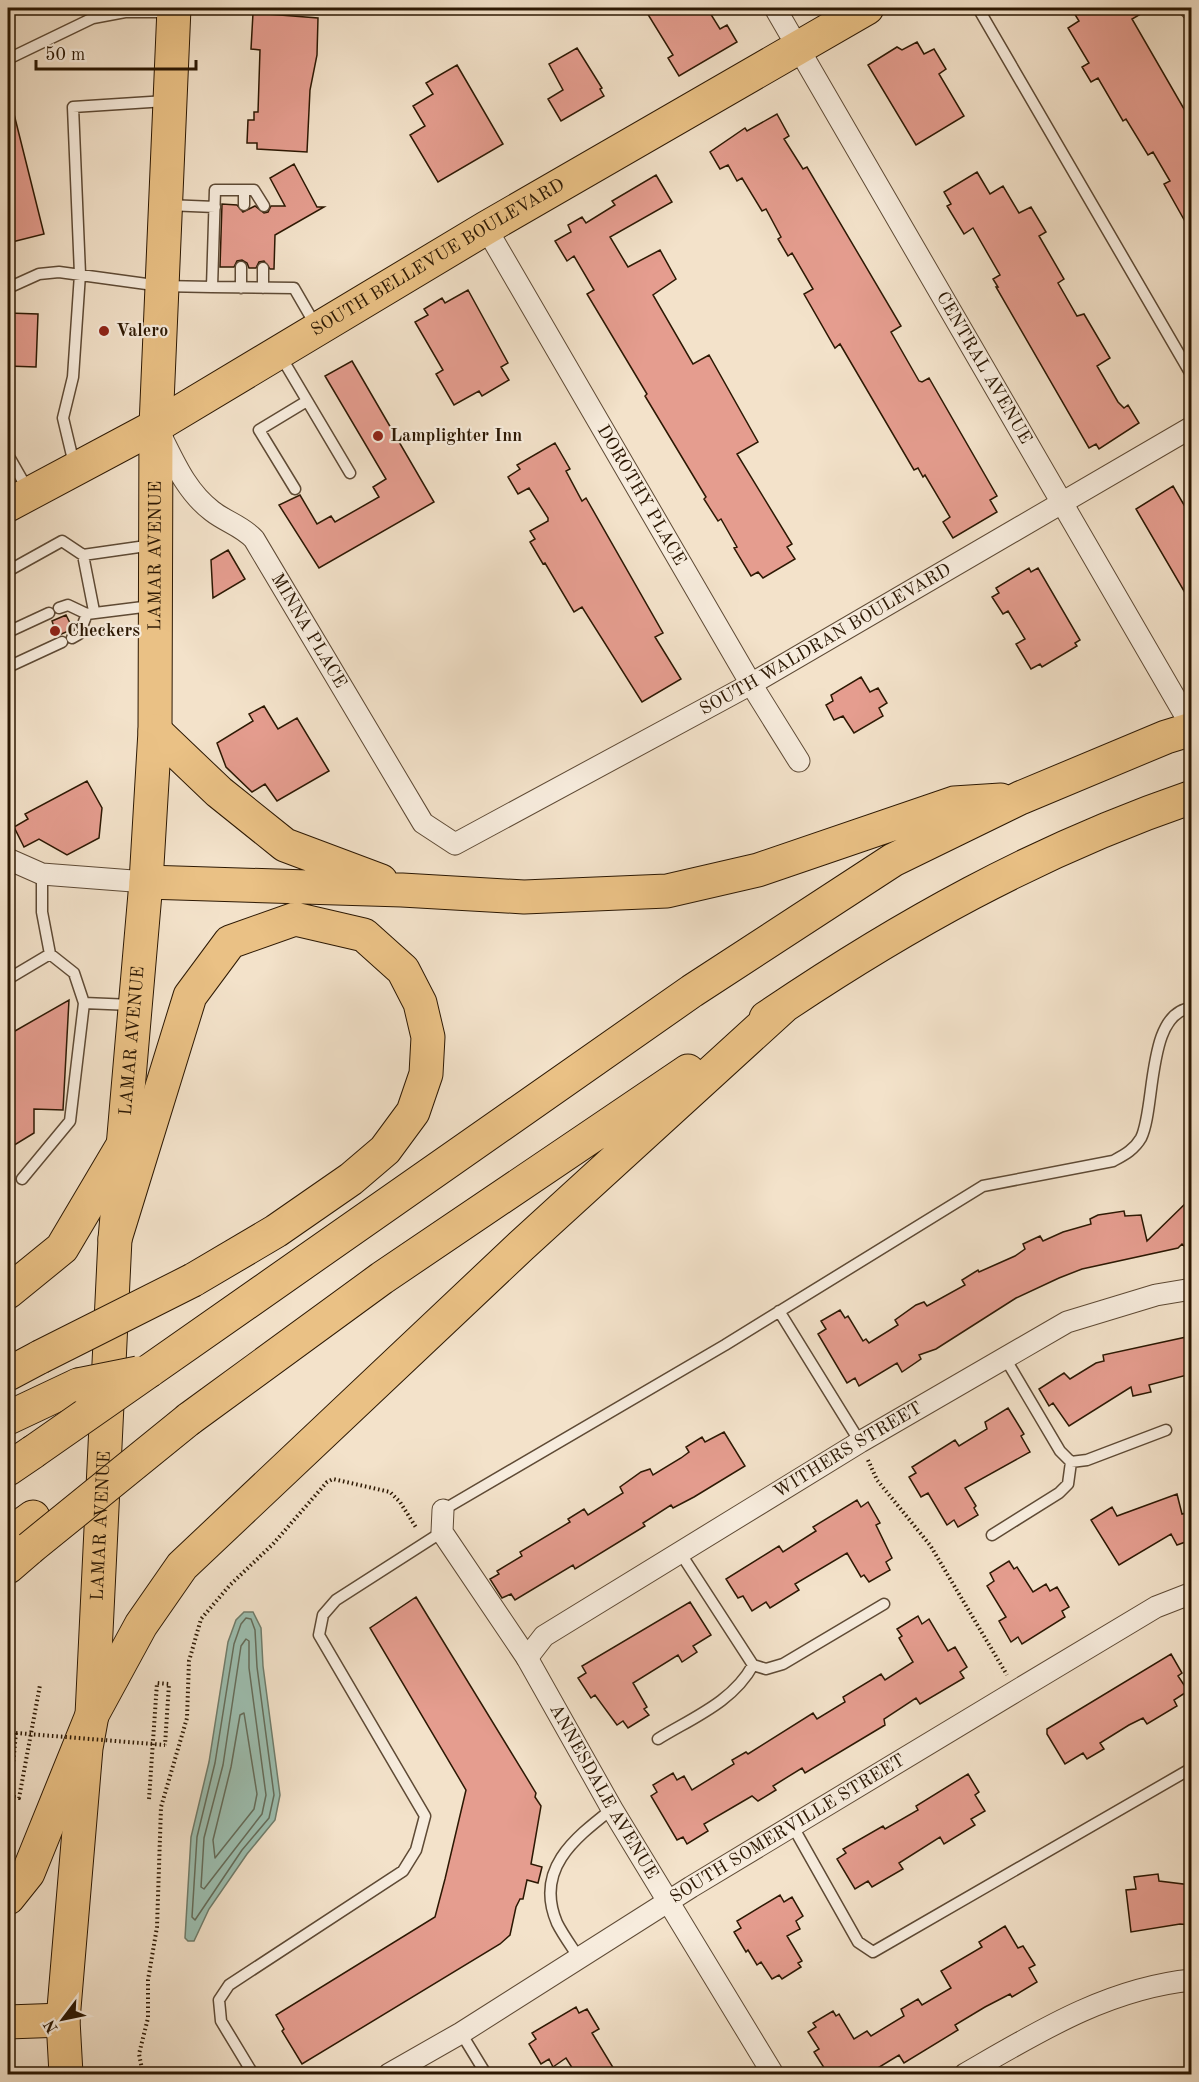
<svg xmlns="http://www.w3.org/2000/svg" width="1199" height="2082" font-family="'Old Standard TT',serif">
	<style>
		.water { fill: #9cbfb1; stroke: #6f7c6b; stroke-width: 1.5 }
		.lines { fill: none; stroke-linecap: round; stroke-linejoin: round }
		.shore { stroke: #646c5a; stroke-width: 1.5 }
		.building { fill: #e59d8f; stroke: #2c1803; stroke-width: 1.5 }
		.lane-casing { stroke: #5e4a35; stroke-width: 13 }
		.street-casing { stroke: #5e4a35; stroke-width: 23 }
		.primary-casing { stroke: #2c1803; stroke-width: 35 }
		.highway-casing { stroke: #2c1803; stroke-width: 35 }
		.path { stroke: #2c1803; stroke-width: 4; stroke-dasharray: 1.5 3; stroke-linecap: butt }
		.lane { stroke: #f7ecdd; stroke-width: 10 }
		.street { stroke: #f7ecdd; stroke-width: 21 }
		.primary { stroke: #eac185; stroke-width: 33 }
		.highway { stroke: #eac185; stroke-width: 33 }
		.highway-bridge-casing { stroke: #2c1803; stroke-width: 35; stroke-linecap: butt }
		.path-bridge { stroke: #2c1803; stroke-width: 4; stroke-dasharray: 1.5 3; stroke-linecap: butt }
		.highway-bridge { stroke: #eac185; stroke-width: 33 }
		.poi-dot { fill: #8f2418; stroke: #f7ecdd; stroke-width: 2 }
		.labels { text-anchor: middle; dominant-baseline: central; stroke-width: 4.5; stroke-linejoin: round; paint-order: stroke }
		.street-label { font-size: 18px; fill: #2c1803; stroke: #f7ecdd }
		.poi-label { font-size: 18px; font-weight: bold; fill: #2c1803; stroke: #f7ecdd; text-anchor: start }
	</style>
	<rect width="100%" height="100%" fill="#f3e2ca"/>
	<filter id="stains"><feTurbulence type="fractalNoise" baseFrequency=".00333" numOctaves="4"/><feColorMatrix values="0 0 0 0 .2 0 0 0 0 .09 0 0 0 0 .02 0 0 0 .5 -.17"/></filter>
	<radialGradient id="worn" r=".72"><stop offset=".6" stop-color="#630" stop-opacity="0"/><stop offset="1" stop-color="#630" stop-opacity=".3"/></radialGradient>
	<path class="water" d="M244 1612H253L261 1628 263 1666 280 1795 275 1820 247 1854 209 1909 194 1941H188L185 1938 191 1837 209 1762 228 1642 236 1620Z"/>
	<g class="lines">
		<path class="shore" d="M246 1618 251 1619 255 1630 257 1667 274 1795 269 1818 242 1850 195 1920 192 1917 197 1837 215 1763 234 1644 241 1624Z
			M246 1639 249 1641V1668L266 1795 262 1814 204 1889 201 1887 204 1838 223 1765 241 1646Z
			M244 1713 257 1794 254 1809 215 1858 213 1840 231 1767 240 1715Z"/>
	</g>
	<path class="building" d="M644 8H707L720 29 727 25 737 42 679 76 668 58 673 55Z
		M1071 8H1151L1132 19 1191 121V232L1164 184 1170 181 1153 152 1148 155 1126 119 1123 121 1098 78 1091 82 1082 67 1089 63 1068 28 1079 21Z
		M253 13 318 18 317 55 310 90 307 152 257 149V143H247L248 120H254V112H258L260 50 251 49Z
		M917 42 924 54 934 49 946 69 939 74 964 116 916 145 868 65 897 47 902 50Z
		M577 48 602 88 600 89 604 96 561 121 548 99 563 90 549 64Z
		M457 65 503 144 438 182 410 135 425 126 413 106 433 94 426 83Z
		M14 114 44 234 8 243V115Z
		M777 114 789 136 784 139 803 169 807 167 901 326 891 332 919 381 922 382 929 378 997 496 990 500 997 512 953 538 943 522 950 517 925 475 923 477 918 468 914 470 840 344 835 348 804 294 813 289 792 253 788 256 778 239 781 237 766 209 762 211 742 178 737 181 728 165 720 169 710 152 745 128 747 131Z
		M294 164 317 207H324L275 235 274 269H270L264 261 259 262 256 268H249L247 263 242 260 237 261 234 267H220L222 204 237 205 243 212 255 206 264 213 268 212 271 206H285L270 178Z
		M977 172 990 194 1003 186 1019 213 1031 207 1046 232 1039 236 1064 279 1058 283 1077 316 1084 314 1110 358 1097 366 1118 402 1124 408 1128 405 1139 423 1099 449 1096 444 1089 448 996 287H998L993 279 1000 275 973 228 964 234 947 206 951 204 944 192Z
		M656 175 672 202 610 237 628 267 660 250 676 279 653 295 693 364 709 355 758 442 737 454 792 544 787 547 795 559 763 578 758 572 751 576 734 548 737 547 721 519 718 521 704 499 706 497 645 396 647 394 587 294 594 290 574 256 567 261 555 241 571 232 568 225 582 217 586 223 615 205 612 201Z
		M468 290 508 363 501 367 509 380 482 396 479 391 454 405 436 374 443 370 415 322 428 315 424 309 442 298 445 303Z
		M8 313 38 314 36 367 8 366Z
		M352 361 434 502 319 568 279 505 300 495 317 524 331 516 335 522 379 497 373 487 386 479 325 376Z
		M555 443 570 469 566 471 582 501 586 498 663 633 655 637 681 679 642 702 582 607 574 612 545 563 543 564 530 542 535 539 530 531 548 521V518L529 488 518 494 508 477 520 469 517 465Z
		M1173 486 1191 517V603L1136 509Z
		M228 550 245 579 213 598 211 560Z
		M1029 568 1031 572 1038 568 1080 640 1075 643 1077 646 1042 667 1040 664 1031 669 1016 644 1025 639 1008 611 1003 614 992 597 999 593 996 588Z
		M66 615 73 629 57 636 52 621Z
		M861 677 870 692 878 688 887 703 879 708 883 716 854 733 843 716 834 720 826 705 833 701 831 695Z
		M264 706 278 729 297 718 329 771 277 801 265 784 252 792 226 767 217 743 253 721 249 714Z
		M87 781 102 808 99 838 67 855 39 839 24 847 14 827 28 819 25 814Z
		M69 1000 63 1110 34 1109V1133L8 1149V1035Z
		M1191 1198V1253L1182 1244 1178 1248 1082 1269 1059 1278 1016 1298 936 1349 919 1355 921 1359 902 1372 897 1363 859 1386 855 1378 847 1383 818 1334 826 1329 821 1321 840 1310 845 1318 848 1316 863 1341 866 1339 869 1343 898 1325 895 1320 916 1305 924 1302 927 1306 965 1285 962 1280 978 1270 979 1272 1015 1256 1025 1249 1023 1244 1040 1236 1043 1241 1063 1232 1091 1224 1090 1219 1098 1215 1124 1211 1125 1216 1141 1215 1147 1241Z
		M1191 1336V1374L1149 1385 1151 1392 1133 1396 1131 1387 1069 1426 1053 1403 1049 1406 1039 1389 1064 1373 1070 1379 1096 1363 1104 1361 1103 1355Z
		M1008 1408 1024 1434 1021 1436 1030 1452 965 1488 976 1506 974 1508 978 1515 958 1527 954 1520 947 1525 928 1493 921 1497 909 1477 916 1473 912 1467 955 1440 959 1446 987 1429 985 1422Z
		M724 1432 745 1466 694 1497 673 1508 671 1505 643 1523 645 1526 575 1569 573 1565 515 1600 511 1594 502 1598 490 1579 499 1574 497 1571 522 1556 520 1552 570 1522 568 1519 584 1509 588 1515 623 1493 620 1487 641 1472 650 1469 653 1475 681 1458 689 1452 686 1447 702 1437 705 1442Z
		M1177 1494 1182 1514 1191 1512V1540L1177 1545 1171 1534 1119 1565 1091 1520 1112 1507 1117 1516Z
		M857 1500 861 1507 868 1502 880 1523 876 1525 892 1558 886 1562 890 1570 869 1582 864 1575 861 1577 847 1553 795 1584 799 1590 770 1608 766 1602 752 1611 743 1596 738 1598 726 1579 779 1546 783 1552 816 1531 813 1527Z
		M1009 1561 1014 1569 1017 1567 1033 1592 1046 1584 1050 1591 1057 1587 1069 1607 1062 1611 1065 1617 1022 1644 1018 1637 1011 1642 999 1621 1006 1617 987 1586 994 1581 990 1573Z
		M416 1597 536 1793 535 1797 541 1806 531 1864 542 1867 538 1883 527 1880 523 1899H520L516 1907 510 1935 500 1944 302 2064 282 2031 284 2029 276 2015 435 1917 445 1879 466 1790 370 1628Z
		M690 1602 711 1635 693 1646 697 1652 682 1662 678 1655 633 1683 647 1707 644 1709 649 1715 628 1728 623 1721 617 1725 595 1695 591 1698 578 1678 586 1673 582 1666Z
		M918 1616 922 1624 929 1619 948 1651 955 1647 967 1667 960 1672 964 1678 920 1704 916 1698 884 1719 885 1725 805 1773 802 1768 773 1786 776 1790 758 1801 752 1796 704 1824 708 1831 687 1844 683 1837 677 1840 651 1796 657 1792 653 1785 673 1773 677 1780 684 1776 692 1790 734 1764 732 1760 746 1752 748 1754 813 1713 817 1719 845 1702 843 1697 881 1674 885 1680 913 1662 899 1638 902 1636 897 1629Z
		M1171 1654 1182 1673 1178 1676 1188 1691 1174 1700 1177 1706 1147 1724 1143 1718 1129 1725 1100 1743 1104 1749 1087 1759 1083 1753 1065 1764 1047 1734V1729Z
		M968 1774 979 1792 975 1795 985 1811 971 1819 975 1825 944 1844 940 1837 899 1863 903 1869 872 1887 868 1881 855 1889 837 1859 846 1853 843 1849 883 1826 885 1829 918 1810 916 1806Z
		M1158 1874 1159 1881 1191 1885V1925L1180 1924 1131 1932 1126 1890 1136 1889 1134 1877Z
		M780 1895 784 1902 792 1897 803 1916 796 1921 800 1929 787 1936 802 1961 798 1963 801 1967 782 1979 779 1975 772 1979 761 1962 757 1965 748 1950 746 1952 734 1932 741 1928 737 1921Z
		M1005 1926 1018 1948 1023 1946 1035 1965 1029 1968 1037 1982 1012 1997 1010 1994 985 2007 955 2025 958 2030 904 2063 899 2055 868 2074H828L814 2052 819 2049 808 2032 816 2027 813 2023 833 2011 836 2016 839 2014 854 2039 867 2031 871 2036 904 2016 901 2009 918 1999 922 2005 951 1988 941 1971 982 1947 979 1942Z
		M576 2007 579 2013 587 2009 599 2029 592 2033 617 2074H576L566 2058 553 2067 549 2059 541 2064 529 2044 536 2039 532 2033Z"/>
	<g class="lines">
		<defs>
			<path id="lane" d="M978 8 1192 376
				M8 59 93 18 125 12H171
				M167 205 215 207
				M244 205V190
				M264 206 254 190H215L212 287 294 288 316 326
				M8 288 39 274 59 272 161 286 212 287
				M241 288V267
				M263 288V268
				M280 355 350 473
				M8 455 28 490
				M74 464 63 418 73 377 80 274 73 107 166 101
				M295 489 259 430 307 401
				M83 555 94 611
				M8 571 62 541 83 555 153 545
				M59 608 68 605 87 614
				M8 632 49 613
				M72 638 79 634 87 614 151 606
				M8 667 62 642
				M42 874V912L50 954
				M8 979 50 954 74 973 84 1003 132 1005
				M22 1179 70 1121 84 1003
				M779 1311 860 1442
				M1005 1358 1060 1451 1071 1462 1087 1460 1166 1430
				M443 1510 725 1345 983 1186 1113 1161C1124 1155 1134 1150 1141 1138 1156 1108 1146 1011 1192 1008
				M992 1535 1059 1493 1068 1484 1071 1462
				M681 1554 753 1665 766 1669 783 1664 884 1604
				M658 1739C692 1718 733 1702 753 1665
				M792 1825 858 1942 873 1952 1192 1768
				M579 1958C572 1947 563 1935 557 1923 534 1869 575 1838 612 1809
				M461 2033 486 2074
				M253 2074 221 2021 219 2000 229 1985 403 1871 416 1850 425 1816 319 1635 323 1615 336 1600 442 1532"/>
			<g id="street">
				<path id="s1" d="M775 8 1192 727"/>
				<path d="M1190 8 1192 10"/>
				<path id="s2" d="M486 228 751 684 799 761"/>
				<path id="s3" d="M161 436C175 464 187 492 212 511 226 522 242 526 254 539L423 823 455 844 751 684 1192 427"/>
				<path d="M8 859 42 874 146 882"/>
				<path id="s4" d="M443 1510 442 1532 527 1658 612 1809 773 2074"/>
				<path id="s5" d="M527 1658 544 1636 860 1442 1067 1322 1156 1295 1192 1289"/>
				<path id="s6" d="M389 2074 461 2033 691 1887 1016 1691 1156 1607 1192 1593"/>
				<path d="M965 2074C1036 2033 1108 1988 1192 1980"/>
			</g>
			<g id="primary">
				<path id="s7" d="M8 505 156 426 486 228 867 8"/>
				<path id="s8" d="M66 2074 63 2020 86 1748 92 1715 115 1239 146 882 155 731 156 426 174 8"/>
			</g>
			<path id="highway" d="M155 731 219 792 285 845 381 881
				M146 882 402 890 524 897 667 891 758 870 954 803 1001 800
				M766 1018C900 927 1037 850 1192 797
				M115 1239 190 996 230 942 295 919 364 935 403 970 420 1003 428 1037 426 1074 413 1112 385 1150 351 1179 276 1231 193 1280
				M8 1292 62 1248 123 1145
				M149 1371 692 991 893 860 1020 798 1166 737 1192 729
				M8 1374 40 1357
				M8 1418 78 1385
				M189 1419 382 1278 688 1071
				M8 1469 33 1452
				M8 1535 33 1517
				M8 1567 30 1548
				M8 1898 28 1873 92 1715 141 1625 182 1566 521 1246 784 1006
				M8 2022 63 2020"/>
		</defs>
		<use href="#lane" class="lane-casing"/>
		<use href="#street" class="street-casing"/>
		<use href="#primary" class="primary-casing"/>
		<use href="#highway" class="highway-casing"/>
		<path class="path" d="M868 1460 877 1480 930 1545 1007 1675
			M16 1733 10 1796 19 1798 40 1685
			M149 1799 157 1683 169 1684 165 1745
			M143 2074 139 2054 148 2018V1980L157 1927 161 1807 187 1718 189 1661 201 1619 230 1585 273 1544 327 1482 333 1479 390 1492 400 1502 417 1529"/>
		<use href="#lane" class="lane"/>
		<use href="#street" class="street"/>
		<use href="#primary" class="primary"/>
		<use href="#highway" class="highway"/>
		<defs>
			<path id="highway-bridge" d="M40 1357 193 1280
				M78 1385 138 1373
				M33 1452 149 1371
				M30 1548 189 1419"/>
		</defs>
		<use href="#highway-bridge" class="highway-bridge-casing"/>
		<path class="path-bridge" d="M16 1733 165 1745"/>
		<use href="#highway-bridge" class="highway-bridge"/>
	</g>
	<g class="poi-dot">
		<circle cx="104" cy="331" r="6"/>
		<circle cx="378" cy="436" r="6"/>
		<circle cx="55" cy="631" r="6"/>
	</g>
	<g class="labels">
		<g class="street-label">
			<text stroke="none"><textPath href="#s7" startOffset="496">SOUTH BELLEVUE BOULEVARD</textPath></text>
			<text stroke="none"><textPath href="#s1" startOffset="416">CENTRAL AVENUE</textPath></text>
			<text stroke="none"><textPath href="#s2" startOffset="309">DOROTHY PLACE</textPath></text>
			<text stroke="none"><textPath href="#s8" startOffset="1522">LAMAR AVENUE</textPath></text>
			<text stroke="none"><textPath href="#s3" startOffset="249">MINNA PLACE</textPath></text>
			<text stroke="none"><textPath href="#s3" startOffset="934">SOUTH WALDRAN BOULEVARD</textPath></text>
			<text stroke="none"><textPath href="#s8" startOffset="1036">LAMAR AVENUE</textPath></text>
			<text stroke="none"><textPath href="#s5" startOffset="384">WITHERS STREET</textPath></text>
			<text stroke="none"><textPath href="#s8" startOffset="550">LAMAR AVENUE</textPath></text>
			<text stroke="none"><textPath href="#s4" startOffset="328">ANNESDALE AVENUE</textPath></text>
			<text stroke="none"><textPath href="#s6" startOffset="468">SOUTH SOMERVILLE STREET</textPath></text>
		</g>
		<g class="poi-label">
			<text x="116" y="331">Valero</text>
			<text x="390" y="436">Lamplighter Inn</text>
			<text x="67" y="631">Checkers</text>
		</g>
	</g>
	<rect width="1199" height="2082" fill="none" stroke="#f3e2ca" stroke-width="30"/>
	<rect x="9" y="9" width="1181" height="2064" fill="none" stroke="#2c1803" stroke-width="3"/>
	<rect x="15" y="15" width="1169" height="2052" fill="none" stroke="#2c1803" stroke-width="1.5"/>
	<g transform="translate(63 2019) rotate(238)" stroke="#f7ecdd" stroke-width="4.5" paint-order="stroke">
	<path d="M0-4.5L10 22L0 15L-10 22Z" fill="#2c1803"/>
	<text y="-9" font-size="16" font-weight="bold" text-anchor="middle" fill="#2c1803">N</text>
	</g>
	<path d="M36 60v9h160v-9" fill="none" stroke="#2c1803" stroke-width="3"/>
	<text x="45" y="60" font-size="18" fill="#2c1803" stroke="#f7ecdd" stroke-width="4.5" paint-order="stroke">50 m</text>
	<rect width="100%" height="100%" filter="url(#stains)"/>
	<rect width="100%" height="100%" fill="url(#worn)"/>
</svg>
